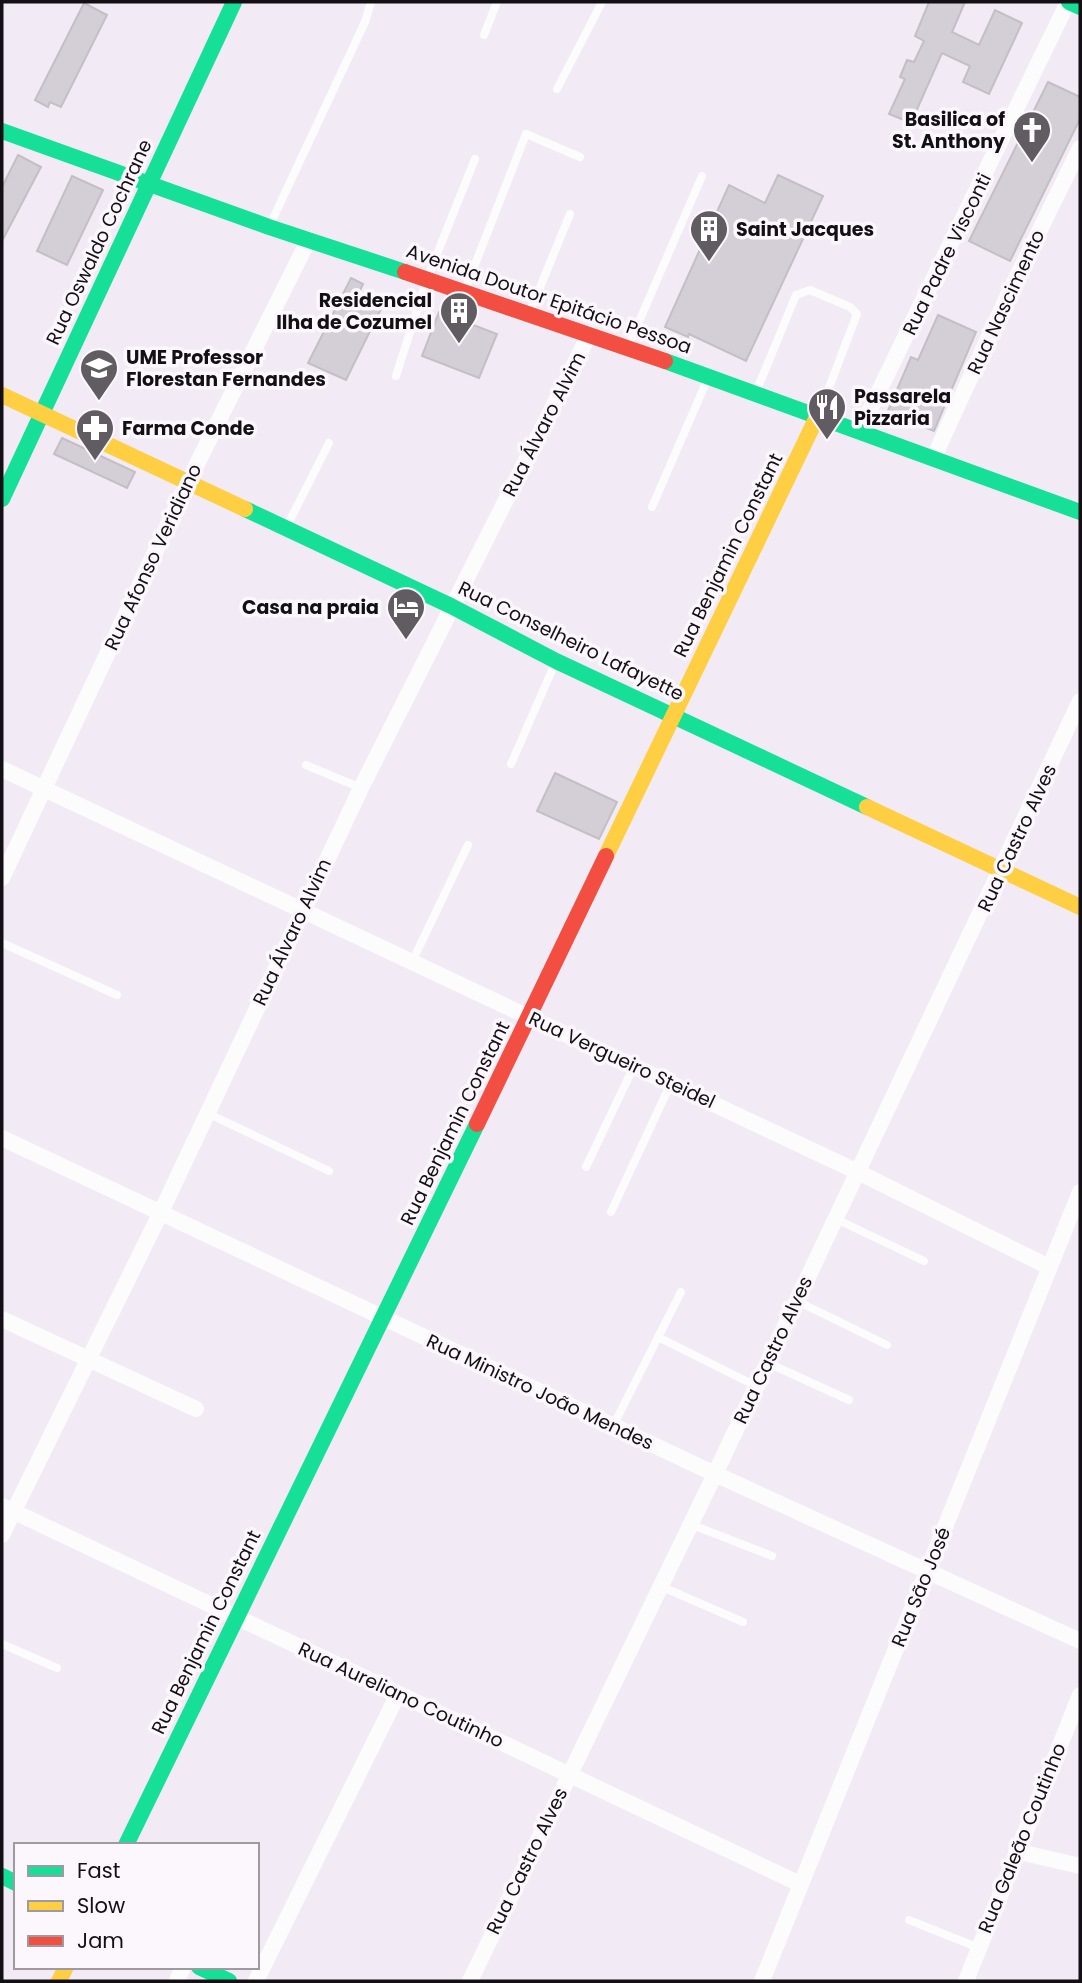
<svg xmlns="http://www.w3.org/2000/svg" width="1082" height="1983" font-family="Poppins,sans-serif">
	<style>
		.building { fill: #d4ced6; stroke: #c4bec5; stroke-width: 2 }
		.lines { fill: none; stroke-linecap: round; stroke-linejoin: round }
		.lane { stroke: #fdfcfd; stroke-width: 8 }
		.street { stroke: #fdfcfd; stroke-width: 16 }
		.fast { stroke: #16e098; stroke-width: 16 }
		.slow { stroke: #ffcf43; stroke-width: 16 }
		.jam { stroke: #f24e42; stroke-width: 16 }
		.labels { text-anchor: middle; dominant-baseline: central; stroke-width: 7; stroke-linejoin: round; paint-order: stroke }
		.poi-label { font-size: 19px; font-weight: bold; fill: #130f14; stroke: #fcf7fd; text-anchor: start }
		.street-label { font-size: 19px; fill: #130f14; stroke: #fcf7fd }
	</style>
	<rect width="100%" height="100%" fill="#f2eaf4"/>
	<path class="building" d="M929 2H965L952 32 979 45 995 10 1022 23 989 94 963 82 970 66 942 53 911 123 889 114 905 79 900 77 907 60 914 62 924 41 915 36Z
		M84 3 107 15 61 107 50 102 48 107 35 100Z
		M1048 82 1080 97V119L1010 261 969 241Z
		M18 155 41 167 2 241V187Z
		M778 175 823 196 746 361 689 334 688 337 665 327 729 185 765 203Z
		M72 176 103 190 67 265 37 251Z
		M351 278 363 284 357 297 381 309 346 380 308 363Z
		M439 312 497 334 479 378 422 356Z
		M938 315 976 332 934 431 887 413 911 357 918 360Z
		M62 438 135 472 127 488 54 454Z
		M555 773 617 802 599 839 537 811Z"/>
	<g class="lines">
		<path class="lane" d="M484 35 497 2
			M557 89 602 2
			M270 225 365 22 371 2
			M465 290 526 134 580 157
			M530 312 570 214
			M628 347 702 176
			M396 376 427 279 475 159
			M756 392 796 295 810 290 850 307 857 314 819 414
			M652 507 708 378
			M286 528 329 443
			M511 764 556 661
			M306 765 361 788
			M2 943 117 995
			M412 962 468 845
			M207 1113 329 1171
			M586 1167 634 1066
			M611 1212 671 1083
			M836 1219 924 1261
			M797 1301 887 1345
			M658 1337 756 1386
			M768 1363 849 1400
			M613 1426 681 1292
			M690 1524 772 1556
			M660 1586 743 1622
			M2 1644 57 1668
			M909 1920 979 1948"/>
		<path class="street" d="M860 430 1068 2
			M934 457 1008 295 1080 148
			M2 769 858 1172 1049 1267
			M2 878 188 482 309 239
			M2 1138 715 1474 1080 1641
			M2 1319 196 1409
			M2 1506 800 1884
			M2 1535 161 1212 361 788 590 333
			M1016 1851 1080 1866
			M177 1981 183 1967
			M256 1981 398 1694
			M470 1981 715 1474 1080 701
			M762 1981 1080 1192
			M966 1981 1080 1695"/>
		<path class="fast" d="M1069 2 1080 7
			M2 131 269 227 405 272
			M665 361 1080 512
			M2 499 234 2
			M245 509 451 606 556 661 867 807
			M126 1845 477 1124
			M2 1876 16 1883
			M199 1967 229 1981"/>
		<path class="slow" d="M2 395 245 509
			M867 807 1080 907
			M606 856 817 417
			M59 1981 66 1967"/>
		<path class="jam" d="M405 272 665 361
			M477 1124 606 856"/>
	</g>
	<defs>
		<symbol id="church-pin" viewBox="-11 -11 22 30"><path d="M0 17L-7.5 6A9.5 9.5 0 1 1 7.5 6Z" fill="#615c62" stroke="#fcf7fd"/><path d="M-1.2-6h2.4v3.5h3.3v2.4h-3.3V6h-2.4V-.1h-3.3v-2.4h3.3Z" fill="#fff"/></symbol>
		<symbol id="building-pin" viewBox="-11 -11 22 30"><path d="M0 17L-7.5 6A9.5 9.5 0 1 1 7.5 6Z" fill="#615c62" stroke="#fcf7fd"/><path d="M-4-6H4V6H1V3H-1V6H-4ZM-2.5-4.3h1.7v1.8h-1.7ZM.8-4.3h1.7v1.8H.8ZM-2.5-1h1.7V.8h-1.7ZM.8-1h1.7V.8H.8Z" fill="#fff"/></symbol>
		<symbol id="school-pin" viewBox="-11 -11 22 30"><path d="M0 17L-7.5 6A9.5 9.5 0 1 1 7.5 6Z" fill="#615c62" stroke="#fcf7fd"/><path d="M0-5L7-2L0 1L-7-2ZM-4 1L0 2.5L4 1V4Q0 6-4 4Z" fill="#fff"/></symbol>
		<symbol id="restaurant-pin" viewBox="-11 -11 22 30"><path d="M0 17L-7.5 6A9.5 9.5 0 1 1 7.5 6Z" fill="#615c62" stroke="#fcf7fd"/><path d="M-5-6h1v4h1v-4h1v4h1v-4h1v5L-1.5 .5V6h-2V.5L-5-1ZM5-6V6H3V1.5H1.5Q1.5-4 5-6Z" fill="#fff"/></symbol>
		<symbol id="pharmacy-pin" viewBox="-11 -11 22 30"><path d="M0 17L-7.5 6A9.5 9.5 0 1 1 7.5 6Z" fill="#615c62" stroke="#fcf7fd"/><path d="M-2-6h4v4h4v4h-4v4h-4v-4h-4v-4h4Z" fill="#fff"/></symbol>
		<symbol id="hotel-pin" viewBox="-11 -11 22 30"><path d="M0 17L-7.5 6A9.5 9.5 0 1 1 7.5 6Z" fill="#615c62" stroke="#fcf7fd"/><path d="M-6-4.5h1.5V1H6V5H4.5V3h-9V5H-6ZM-4 0a1.8 1.8 0 1 1 3.6 0ZM.5 0V-2.5h3Q6-2.5 6 0Z" fill="#fff"/></symbol>
	</defs>
	<g fill-rule="evenodd">
		<use href="#church-pin" x="1010" y="108" width="44" height="60"/>
		<use href="#building-pin" x="687" y="207" width="44" height="60"/>
		<use href="#building-pin" x="437" y="289" width="44" height="60"/>
		<use href="#school-pin" x="77" y="346" width="44" height="60"/>
		<use href="#restaurant-pin" x="805" y="385" width="44" height="60"/>
		<use href="#pharmacy-pin" x="73" y="406" width="44" height="60"/>
		<use href="#hotel-pin" x="384" y="585" width="44" height="60"/>
	</g>
	<g class="labels">
		<g class="poi-label">
			<text x="1005" y="119" text-anchor="end">Basilica of<tspan x="1005" dy="22">St. Anthony</tspan></text>
			<text x="736" y="229">Saint Jacques</text>
			<text x="432" y="300" text-anchor="end">Residencial<tspan x="432" dy="22">Ilha de Cozumel</tspan></text>
			<text x="126" y="357">UME Professor<tspan x="126" dy="22">Florestan Fernandes</tspan></text>
			<text x="854" y="396">Passarela<tspan x="854" dy="22">Pizzaria</tspan></text>
			<text x="122" y="428">Farma Conde</text>
			<text x="379" y="607" text-anchor="end">Casa na praia</text>
		</g>
		<g class="street-label">
			<text transform="translate(99 242) rotate(-65)">Rua Oswaldo Cochrane</text>
			<text transform="translate(947 254) rotate(-64)">Rua Padre Visconti</text>
			<text transform="translate(549 299) rotate(19)">Avenida Doutor Epitácio Pessoa</text>
			<text transform="translate(1006 302) rotate(-65)">Rua Nascimento</text>
			<text transform="translate(544 424) rotate(-63)">Rua Álvaro Alvim</text>
			<text transform="translate(728 555) rotate(-64)">Rua Benjamin Constant</text>
			<text transform="translate(153 557) rotate(-65)">Rua Afonso Veridiano</text>
			<text transform="translate(571 641) rotate(26)">Rua Conselheiro Lafayette</text>
			<text transform="translate(1017 838) rotate(-65)">Rua Castro Alves</text>
			<text transform="translate(292 932) rotate(-65)">Rua Álvaro Alvim</text>
			<text transform="translate(622 1060) rotate(25)">Rua Vergueiro Steidel</text>
			<text transform="translate(455 1123) rotate(-64)">Rua Benjamin Constant</text>
			<text transform="translate(773 1350) rotate(-65)">Rua Castro Alves</text>
			<text transform="translate(540 1392) rotate(25)">Rua Ministro João Mendes</text>
			<text transform="translate(921 1587) rotate(-68)">Rua São José</text>
			<text transform="translate(206 1632) rotate(-64)">Rua Benjamin Constant</text>
			<text transform="translate(401 1695) rotate(25)">Rua Aureliano Coutinho</text>
			<text transform="translate(1022 1838) rotate(-68)">Rua Galeão Coutinho</text>
			<text transform="translate(527 1861) rotate(-64)">Rua Castro Alves</text>
		</g>
	</g>
	<rect width="1082" height="1983" fill="none" stroke="#130f14" stroke-width="7"/>
	<rect x="14" y="1843" width="245" height="126" fill="#fcf7fd" stroke="#9f9aa0" stroke-width="2"/>
	<rect x="28" y="1866" width="35" height="10" fill="#16e098" stroke="#9f9aa0" stroke-width="2"/>
	<text x="77" y="1878" font-size="21" fill="#130f14">Fast</text>
	<rect x="28" y="1901" width="35" height="10" fill="#ffcf43" stroke="#9f9aa0" stroke-width="2"/>
	<text x="77" y="1913" font-size="21" fill="#130f14">Slow</text>
	<rect x="28" y="1936" width="35" height="10" fill="#f24e42" stroke="#9f9aa0" stroke-width="2"/>
	<text x="77" y="1948" font-size="21" fill="#130f14">Jam</text>
</svg>
